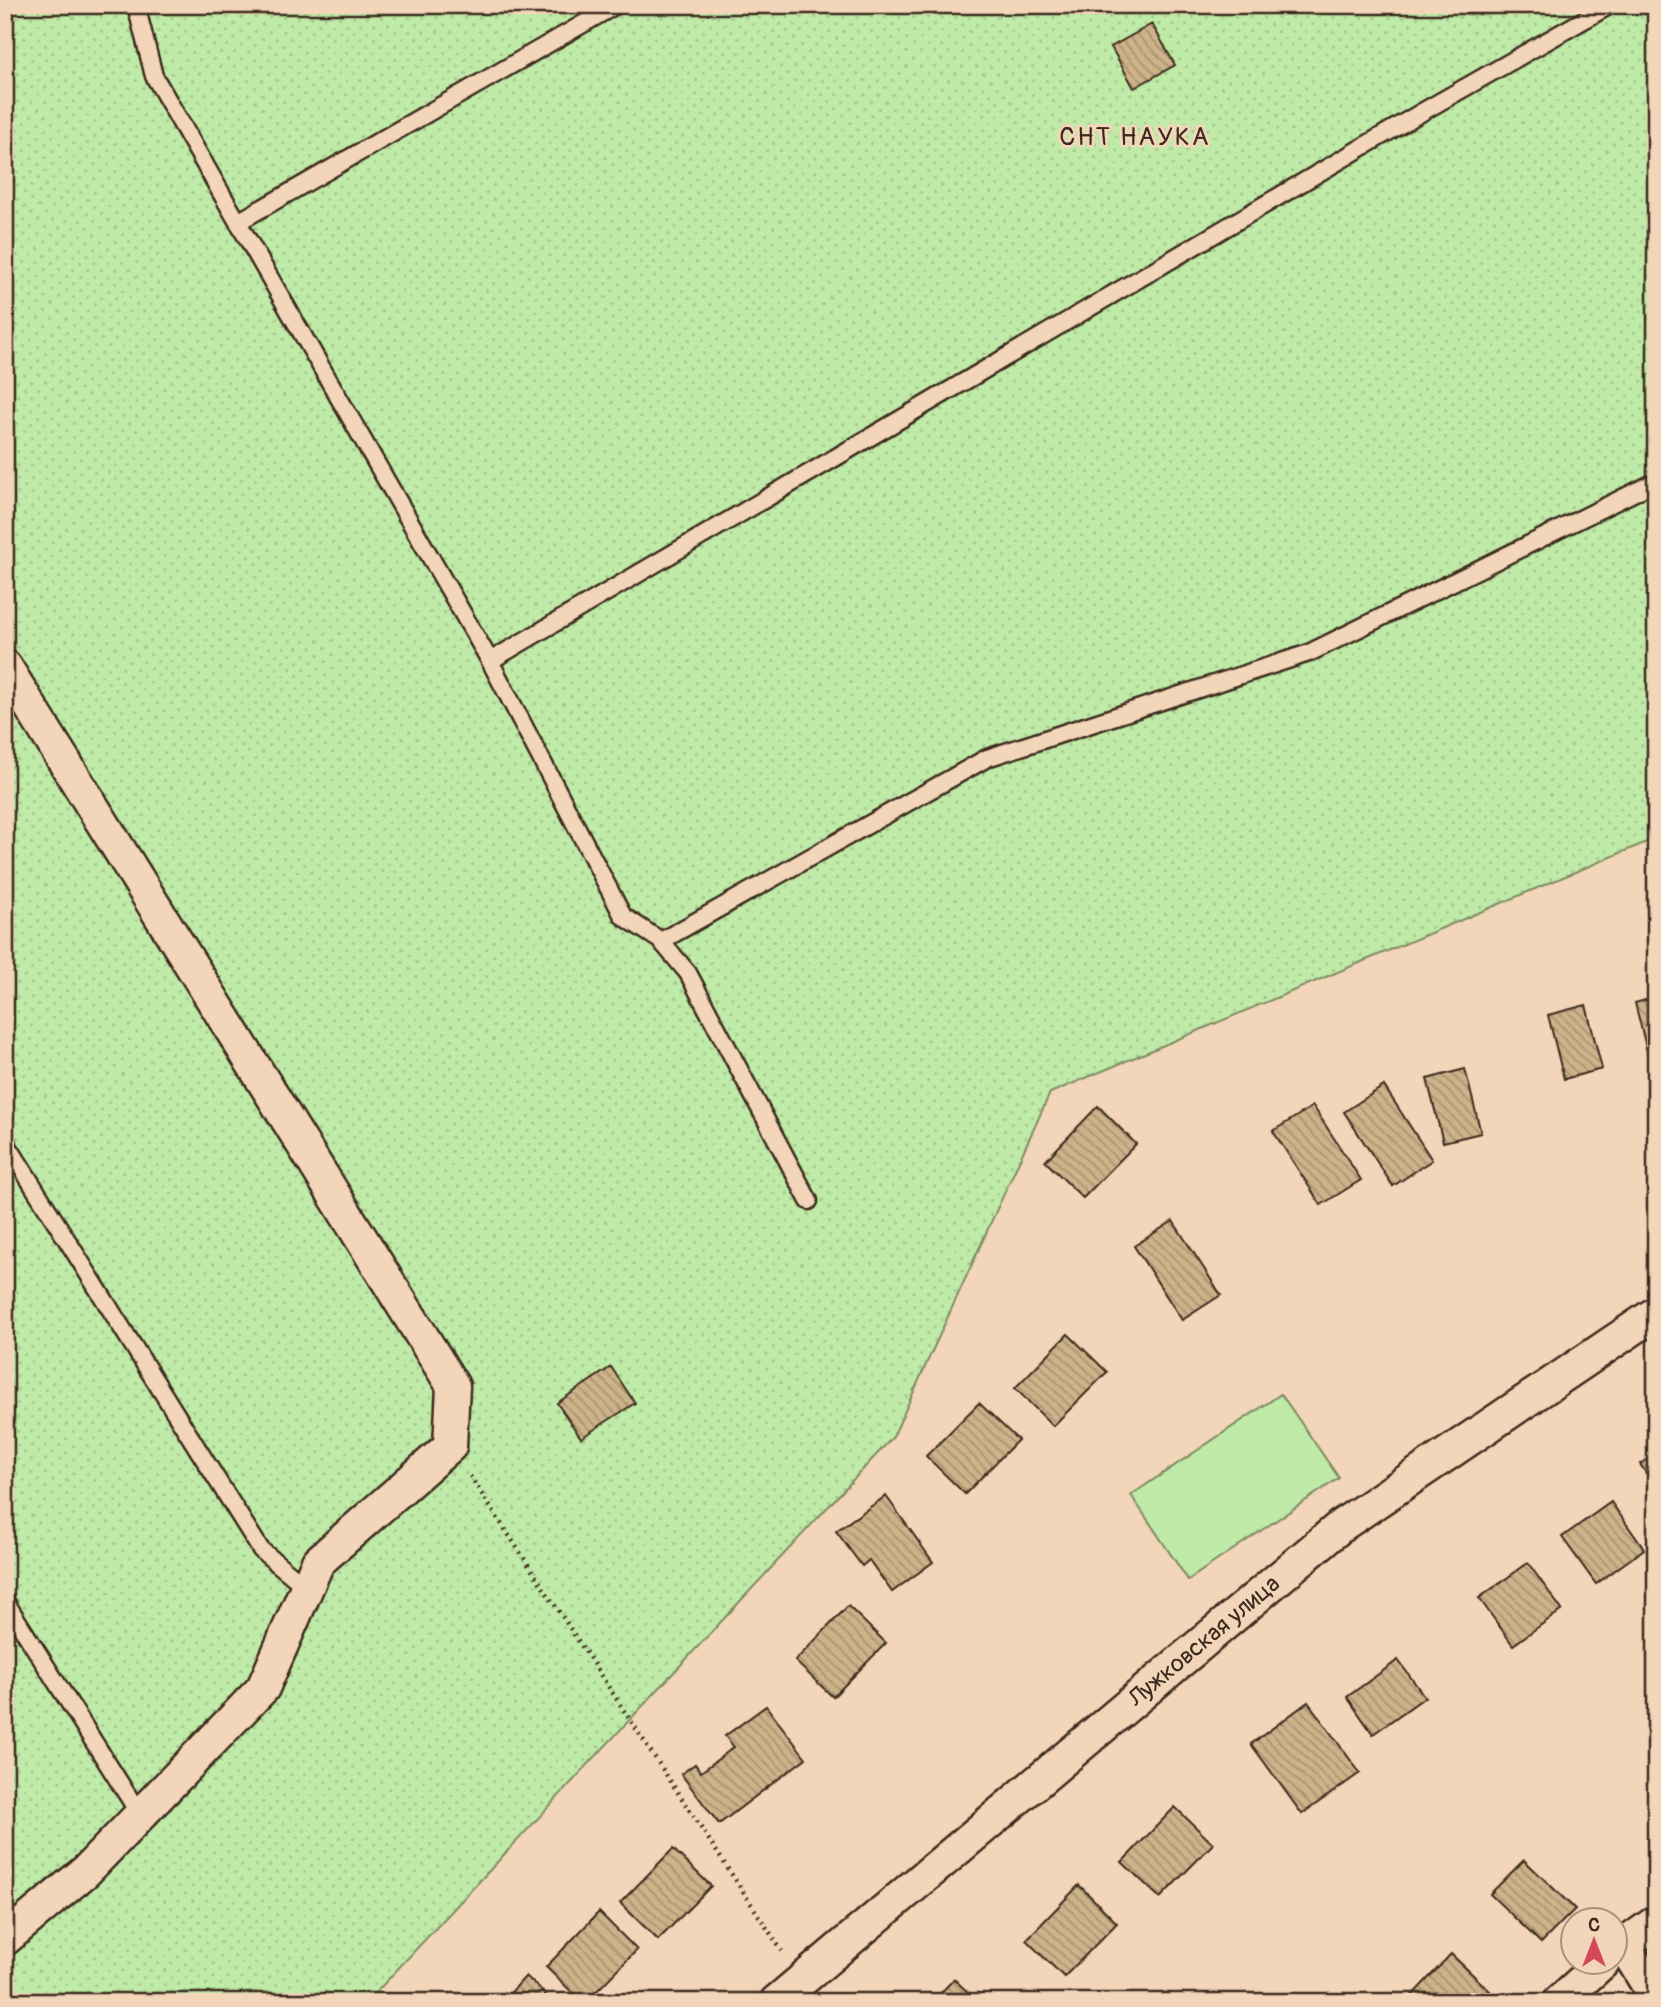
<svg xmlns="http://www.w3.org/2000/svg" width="1661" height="2007" font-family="Pangolin,sans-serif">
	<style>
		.grass { fill: #bfeaa7; stroke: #7d8a62; stroke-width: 2 }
		.garden { fill: url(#garden-dots); stroke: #7d8a62; stroke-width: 2 }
		.building { fill: url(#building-back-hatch); stroke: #3b2a1e; stroke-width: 2 }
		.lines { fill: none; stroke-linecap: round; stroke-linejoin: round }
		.lane-casing { stroke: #3b2a1e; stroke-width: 21 }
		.street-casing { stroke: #3b2a1e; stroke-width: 37 }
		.path { stroke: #3b2a1e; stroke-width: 4.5; stroke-dasharray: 2 5; stroke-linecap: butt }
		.lane { stroke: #f3d6b9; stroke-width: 16 }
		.street { stroke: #f3d6b9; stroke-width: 32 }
		.labels { text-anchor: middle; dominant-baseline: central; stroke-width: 6; stroke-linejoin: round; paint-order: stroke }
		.street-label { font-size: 24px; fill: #3b2a1e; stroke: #f3d6b9 }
		.neighbourhood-label { font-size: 26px; letter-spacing: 2px; fill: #3b2a1e; stroke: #f3d6b9 }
	</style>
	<defs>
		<pattern id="garden-dots" width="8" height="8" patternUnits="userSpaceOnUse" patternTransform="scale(1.75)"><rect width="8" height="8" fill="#bfeaa7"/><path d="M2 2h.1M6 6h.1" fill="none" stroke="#a5c98f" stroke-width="1.8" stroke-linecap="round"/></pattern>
		<pattern id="building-back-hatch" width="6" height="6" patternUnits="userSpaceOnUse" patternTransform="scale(1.75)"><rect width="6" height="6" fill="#cdb38a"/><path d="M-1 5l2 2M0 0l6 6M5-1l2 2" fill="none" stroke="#a89270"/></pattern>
	</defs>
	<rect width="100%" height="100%" fill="#f3d6b9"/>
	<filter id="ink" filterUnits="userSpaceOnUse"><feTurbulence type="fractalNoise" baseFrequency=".0143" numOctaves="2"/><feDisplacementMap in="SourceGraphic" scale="14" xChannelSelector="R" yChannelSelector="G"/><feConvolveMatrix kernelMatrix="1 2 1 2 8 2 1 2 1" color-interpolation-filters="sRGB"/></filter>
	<g filter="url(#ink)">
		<path class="grass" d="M1281 1394 1339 1478 1188 1580 1131 1495Z"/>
		<path class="garden" d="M5 5H1656V838L1050 1093 893 1437 367 2002H5Z"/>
		<path class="building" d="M1152 24 1175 65 1134 88 1111 47Z
			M1656 997V1065L1651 1067 1635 1003Z
			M1586 1005 1602 1069 1564 1079 1548 1015Z
			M1465 1069 1481 1133 1443 1142 1427 1079Z
			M1384 1086 1432 1160 1393 1186 1344 1112Z
			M1098 1106 1136 1144 1083 1198 1045 1161Z
			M1313 1106 1361 1180 1321 1205 1273 1131Z
			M1173 1221 1221 1295 1182 1320 1134 1246Z
			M1068 1334 1107 1372 1053 1426 1015 1388Z
			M611 1367 635 1403 581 1438 557 1403Z
			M979 1403 1018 1440 965 1494 926 1456Z
			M1656 1454V1488L1640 1464Z
			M886 1496 933 1562 892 1592 869 1560 862 1566 836 1531Z
			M1611 1502 1644 1549 1596 1584 1562 1537Z
			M1528 1563 1562 1610 1513 1645 1479 1598Z
			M848 1606 886 1643 833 1697 795 1661Z
			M1398 1660 1425 1697 1373 1734 1347 1697Z
			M1308 1702 1360 1773 1302 1814 1251 1744Z
			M766 1706 806 1758 719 1824 681 1774 695 1764 701 1772 734 1747 725 1736Z
			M1656 1786V1802L1648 1791Z
			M1175 1807 1213 1844 1160 1898 1122 1862Z
			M673 1849 711 1886 658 1940 620 1903Z
			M1524 1860 1575 1909 1541 1943 1490 1894Z
			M1079 1885 1117 1923 1064 1977 1026 1940Z
			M599 1912 637 1950 586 2002H582L546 1967Z
			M1451 1954 1490 1991 1480 2002H1406Z
			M526 1976 553 2002H502Z
			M954 1979 978 2002H932Z"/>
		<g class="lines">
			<defs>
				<path id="lane" d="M136 5 154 76 490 661 623 916 661 941 987 758 1309 653 1649 485
					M238 222 616 5
					M490 661 1422 112 1610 5
					M661 941 688 973 809 1201
					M5 1141 261 1550 306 1587
					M5 1601 140 1815"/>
				<path id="street" d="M5 666 453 1386 450 1446 318 1562 263 1688 86 1871 5 1939
					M1623 1944 1656 1998
					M1616 1951 1656 1922
					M776 2002 1342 1525 1656 1313
					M1559 2002 1603 1962"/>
			</defs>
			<use href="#lane" class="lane-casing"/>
			<use href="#street" class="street-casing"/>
			<path class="path" d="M470 1476 782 1951"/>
			<use href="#lane" class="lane"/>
			<use href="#street" class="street"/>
		</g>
	</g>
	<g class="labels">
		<g class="street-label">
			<text transform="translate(1204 1641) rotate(-40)">Лужковская улица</text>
		</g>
		<g class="neighbourhood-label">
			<text x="1135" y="137">СНТ НАУКА</text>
		</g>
	</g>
	<rect width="1661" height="2007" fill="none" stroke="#f3d6b9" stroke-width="28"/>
	<rect x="14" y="14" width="1633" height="1979" fill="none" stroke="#3b2a1e" stroke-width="2.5" filter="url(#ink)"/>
	<g transform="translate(1594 1941)"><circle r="33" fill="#f3d6b9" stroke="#a9917b" stroke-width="2"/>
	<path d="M0-5L12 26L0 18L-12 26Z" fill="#d1495b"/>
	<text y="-10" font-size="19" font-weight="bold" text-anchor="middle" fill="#3b2a1e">С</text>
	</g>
</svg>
